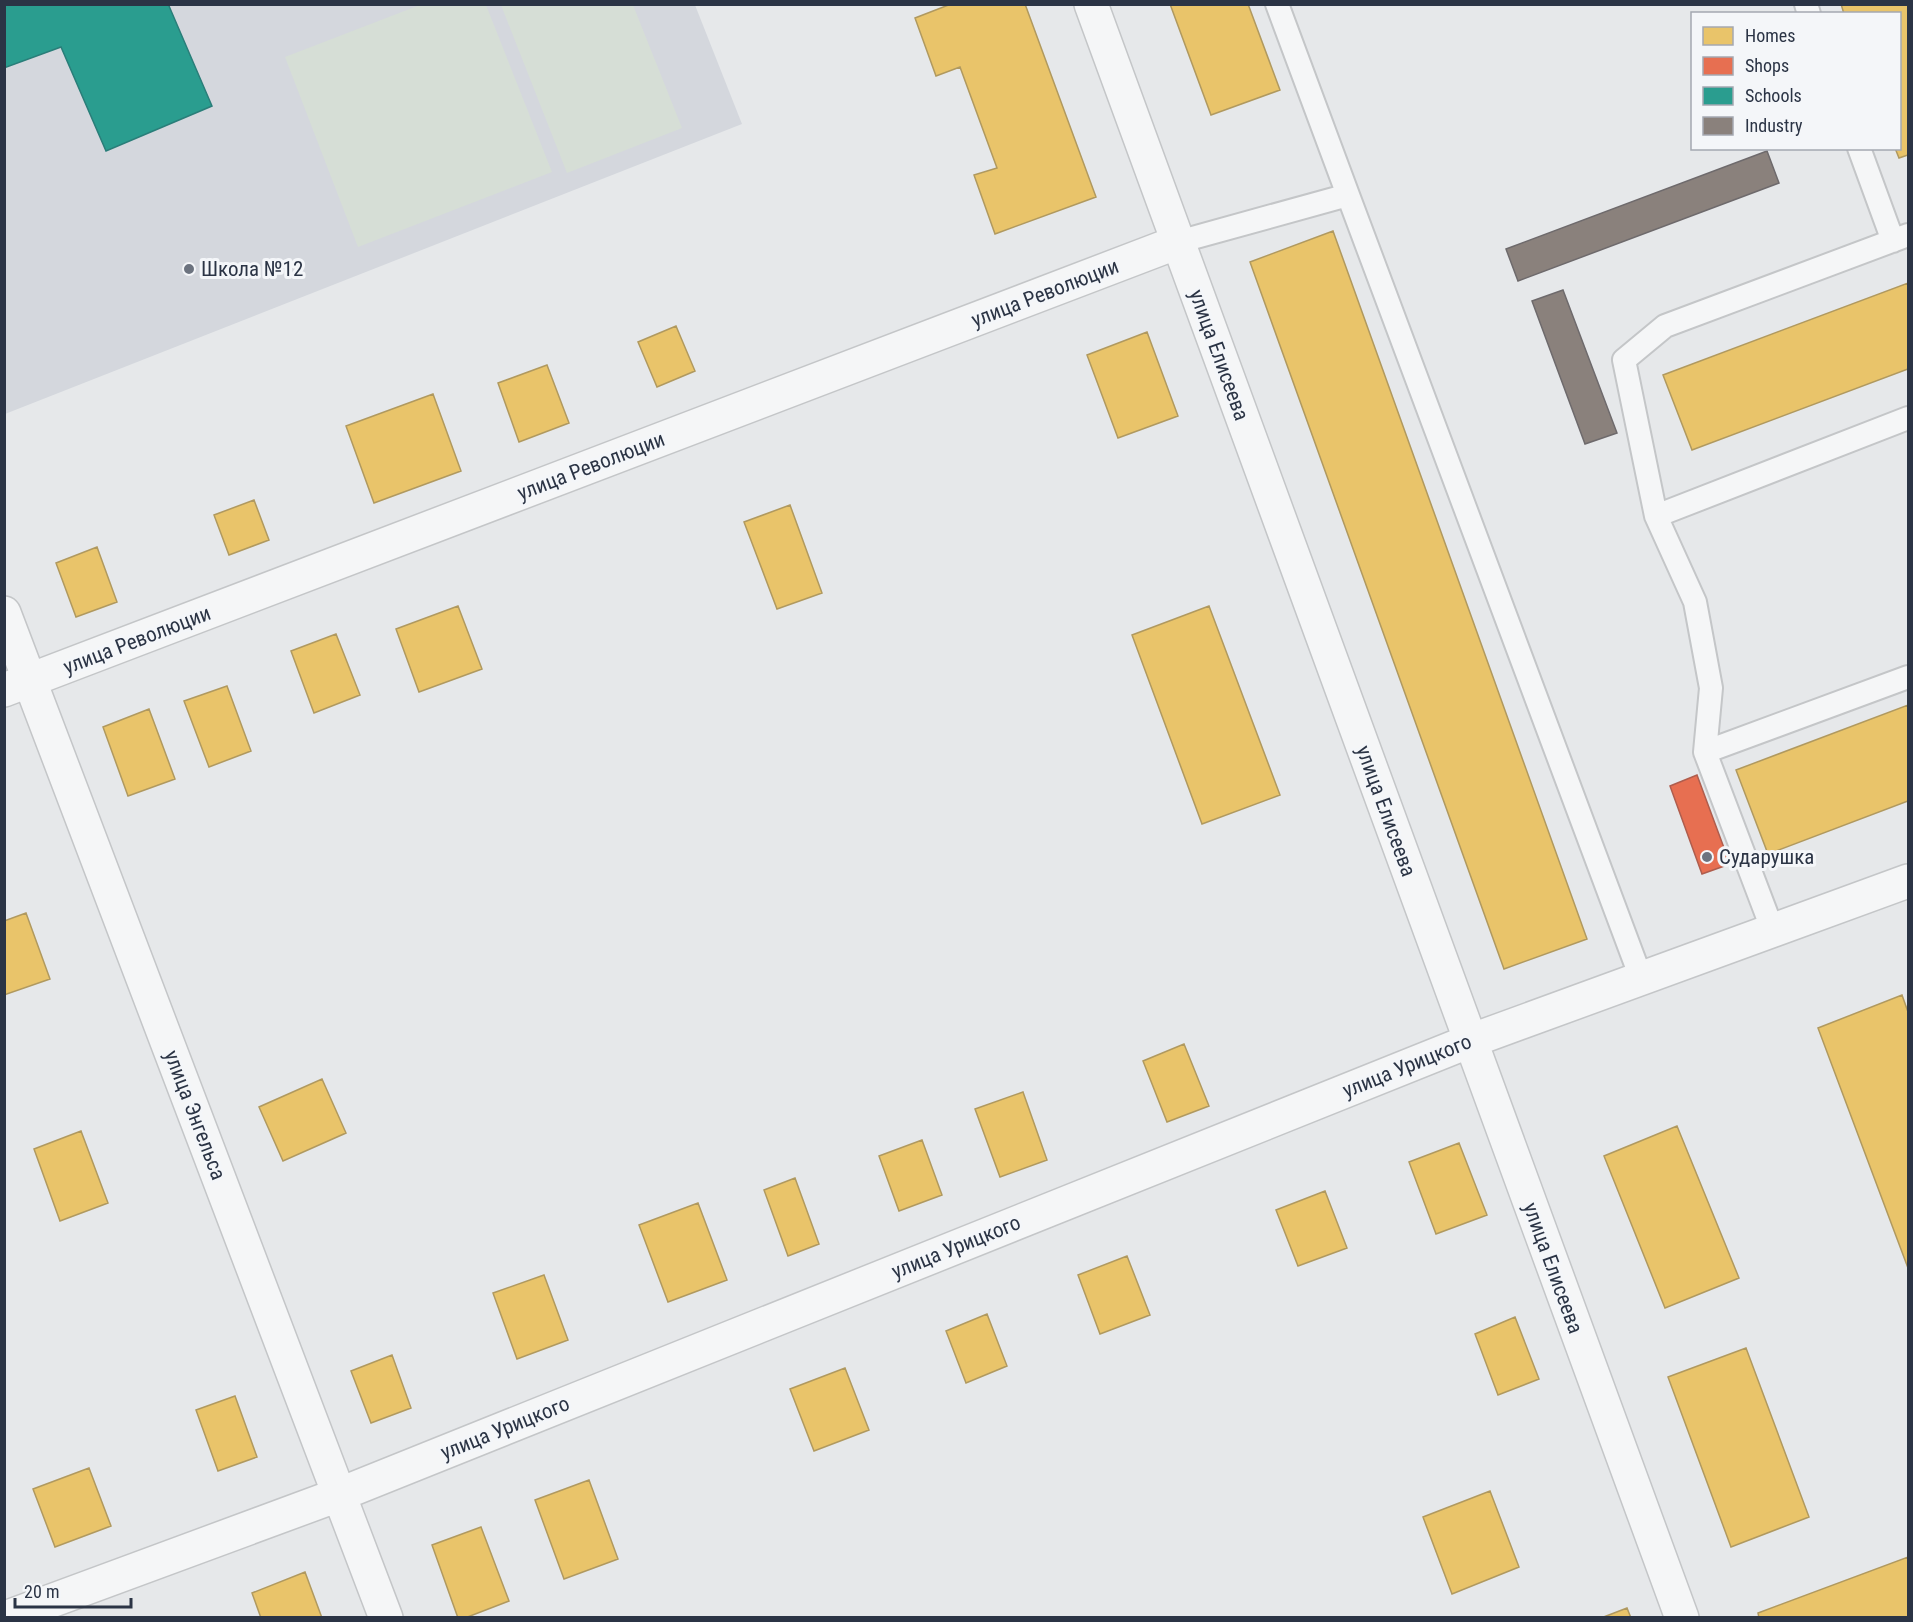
<svg xmlns="http://www.w3.org/2000/svg" width="1913" height="1622" font-family="'Roboto Condensed',sans-serif">
	<style>
		.built { fill: #d4d7dd }
		.green { fill: #d6ded6 }
		.homes { fill: #e9c46a; stroke: #b0995f; stroke-width: 1.5 }
		.shops { fill: #e76f51; stroke: #af5d4d; stroke-width: 1.5 }
		.schools { fill: #2a9d8f; stroke: #2a7e79; stroke-width: 1.5 }
		.industry { fill: #8a817c; stroke: #6e6a6c; stroke-width: 1.5 }
		.lines { fill: none; stroke-linecap: round; stroke-linejoin: round }
		.lane-casing { stroke: #c4c6c8; stroke-width: 26 }
		.street-casing { stroke: #c4c6c8; stroke-width: 36 }
		.lane { stroke: #f5f6f7; stroke-width: 22 }
		.street { stroke: #f5f6f7; stroke-width: 33 }
		.poi-dot { fill: #6c737f; stroke: #f4f6f9; stroke-width: 2 }
		.labels { text-anchor: middle; dominant-baseline: central; stroke-width: 6; stroke-linejoin: round; paint-order: stroke }
		.poi-label { font-size: 21px; fill: #2b3445; stroke: #f4f6f9; text-anchor: start }
		.street-label { font-size: 21px; fill: #2b3445; stroke: #f4f6f9 }
	</style>
	<rect width="100%" height="100%" fill="#e6e8ea"/>
	<path class="built" d="M5 5H695L742 124 5 414Z"/>
	<path class="green" d="M420 5H486L552 172 358 247 285 57Z
		M501 5H633L682 128 567 173Z"/>
	<path class="homes" d="M951 4H1025L1096 197 995 234 974 175 997 168 960 67 936 76 915 18Z
		M1170 4H1248L1280 90 1211 115Z
		M1841 4H1908V155L1899 158 1895 148H1900V14H1844Z
		M1333 231 1587 939 1504 969 1250 262Z
		M1908 283V369L1692 450 1663 375Z
		M676 326 695 371 657 387 638 342Z
		M1147 332 1178 416 1118 438 1087 355Z
		M547 365 569 423 519 442 498 383Z
		M433 394 461 471 374 503 346 426Z
		M254 500 269 540 229 555 214 515Z
		M790 505 822 593 777 609 744 522Z
		M97 547 117 602 76 617 56 563Z
		M458 606 482 669 419 692 396 629Z
		M1209 606 1280 795 1202 824 1132 635Z
		M336 634 360 695 314 713 291 651Z
		M227 686 251 751 209 767 184 701Z
		M1908 705V801L1768 854 1736 770Z
		M149 709 175 779 128 796 103 727Z
		M26 913 50 979 4 995V921Z
		M1902 995 1908 1012V1268L1818 1028Z
		M1184 1044 1209 1106 1167 1122 1143 1061Z
		M322 1079 346 1133 283 1161 259 1107Z
		M1023 1092 1047 1160 1000 1177 975 1109Z
		M1677 1126 1739 1278 1665 1308 1604 1156Z
		M81 1131 108 1203 60 1221 34 1149Z
		M922 1140 942 1195 899 1211 879 1156Z
		M1459 1143 1487 1215 1436 1234 1409 1162Z
		M795 1178 819 1244 788 1256 764 1190Z
		M1325 1191 1347 1248 1298 1266 1276 1210Z
		M698 1203 727 1280 668 1302 639 1225Z
		M1127 1256 1150 1315 1100 1334 1078 1275Z
		M544 1275 568 1340 517 1359 493 1293Z
		M987 1314 1007 1366 966 1383 946 1331Z
		M1515 1317 1539 1379 1498 1395 1475 1334Z
		M1746 1348 1809 1517 1731 1547 1668 1377Z
		M392 1355 411 1408 371 1423 351 1371Z
		M845 1368 869 1430 814 1451 790 1389Z
		M235 1396 257 1457 218 1471 196 1410Z
		M89 1468 111 1526 55 1547 33 1489Z
		M589 1480 618 1559 564 1579 535 1500Z
		M1490 1491 1519 1567 1452 1594 1423 1517Z
		M481 1527 509 1601 465 1618H458L432 1545Z
		M1908 1557V1618H1759L1758 1613Z
		M305 1572 322 1618H261L252 1593Z
		M1627 1608 1631 1618H1601Z"/>
	<path class="shops" d="M1697 775 1730 864 1702 874 1670 786Z"/>
	<path class="schools" d="M4 4H171L169 6 212 106 106 151 61 47 4 68Z"/>
	<path class="industry" d="M1767 151 1779 183 1518 281 1506 249Z
		M1563 290 1617 433 1585 444 1532 301Z"/>
	<g class="lines">
		<defs>
			<path id="lane" d="M1277 4 1348 195
				M1806 4 1809 14
				M1859 148 1893 241
				M1178 242 1348 195 1641 978
				M1656 516 1908 418
				M1705 752 1711 688 1695 602 1656 516 1624 360 1665 326 1908 235
				M1773 931 1705 752 1908 677"/>
			<path id="street" d="M1091 4 1682 1618
				M4 613 386 1618
				M4 690 1178 242
				M5 1618 338 1495 1470 1041 1908 881"/>
		</defs>
		<use href="#lane" class="lane-casing"/>
		<use href="#street" class="street-casing"/>
		<use href="#lane" class="lane"/>
		<use href="#street" class="street"/>
	</g>
	<g class="poi-dot">
		<circle cx="189" cy="269" r="6"/>
		<circle cx="1707" cy="857" r="6"/>
	</g>
	<g class="labels">
		<g class="poi-label">
			<text x="201" y="269">Школа №12</text>
			<text x="1719" y="857">Сударушка</text>
		</g>
		<g class="street-label">
			<text transform="translate(1045 293) rotate(-21)">улица Революции</text>
			<text transform="translate(1219 355) rotate(70)">улица Елисеева</text>
			<text transform="translate(591 466) rotate(-21)">улица Революции</text>
			<text transform="translate(137 640) rotate(-21)">улица Революции</text>
			<text transform="translate(1386 811) rotate(70)">улица Елисеева</text>
			<text transform="translate(1407 1066) rotate(-22)">улица Урицкого</text>
			<text transform="translate(195 1115) rotate(69)">улица Энгельса</text>
			<text transform="translate(956 1247) rotate(-22)">улица Урицкого</text>
			<text transform="translate(1553 1268) rotate(70)">улица Елисеева</text>
			<text transform="translate(505 1428) rotate(-22)">улица Урицкого</text>
		</g>
	</g>
	<rect width="1913" height="1622" fill="none" stroke="#2b3445" stroke-width="12"/>
	<rect x="1691" y="12" width="210" height="138" fill="#f4f6f9" stroke="#a4a8b1" stroke-width="1.5"/>
	<rect x="1703" y="27" width="30" height="18" fill="#e9c46a" stroke="#a4a8b1" stroke-width="1.5"/>
	<text x="1745" y="42" font-size="18" fill="#2b3445">Homes</text>
	<rect x="1703" y="57" width="30" height="18" fill="#e76f51" stroke="#a4a8b1" stroke-width="1.5"/>
	<text x="1745" y="72" font-size="18" fill="#2b3445">Shops</text>
	<rect x="1703" y="87" width="30" height="18" fill="#2a9d8f" stroke="#a4a8b1" stroke-width="1.5"/>
	<text x="1745" y="102" font-size="18" fill="#2b3445">Schools</text>
	<rect x="1703" y="117" width="30" height="18" fill="#8a817c" stroke="#a4a8b1" stroke-width="1.5"/>
	<text x="1745" y="132" font-size="18" fill="#2b3445">Industry</text>
	<path d="M15 1598v9h116v-9" fill="none" stroke="#2b3445" stroke-width="3"/>
	<text x="24" y="1598" font-size="18" fill="#2b3445" stroke="#f4f6f9" stroke-width="4.5" paint-order="stroke">20 m</text>
</svg>
